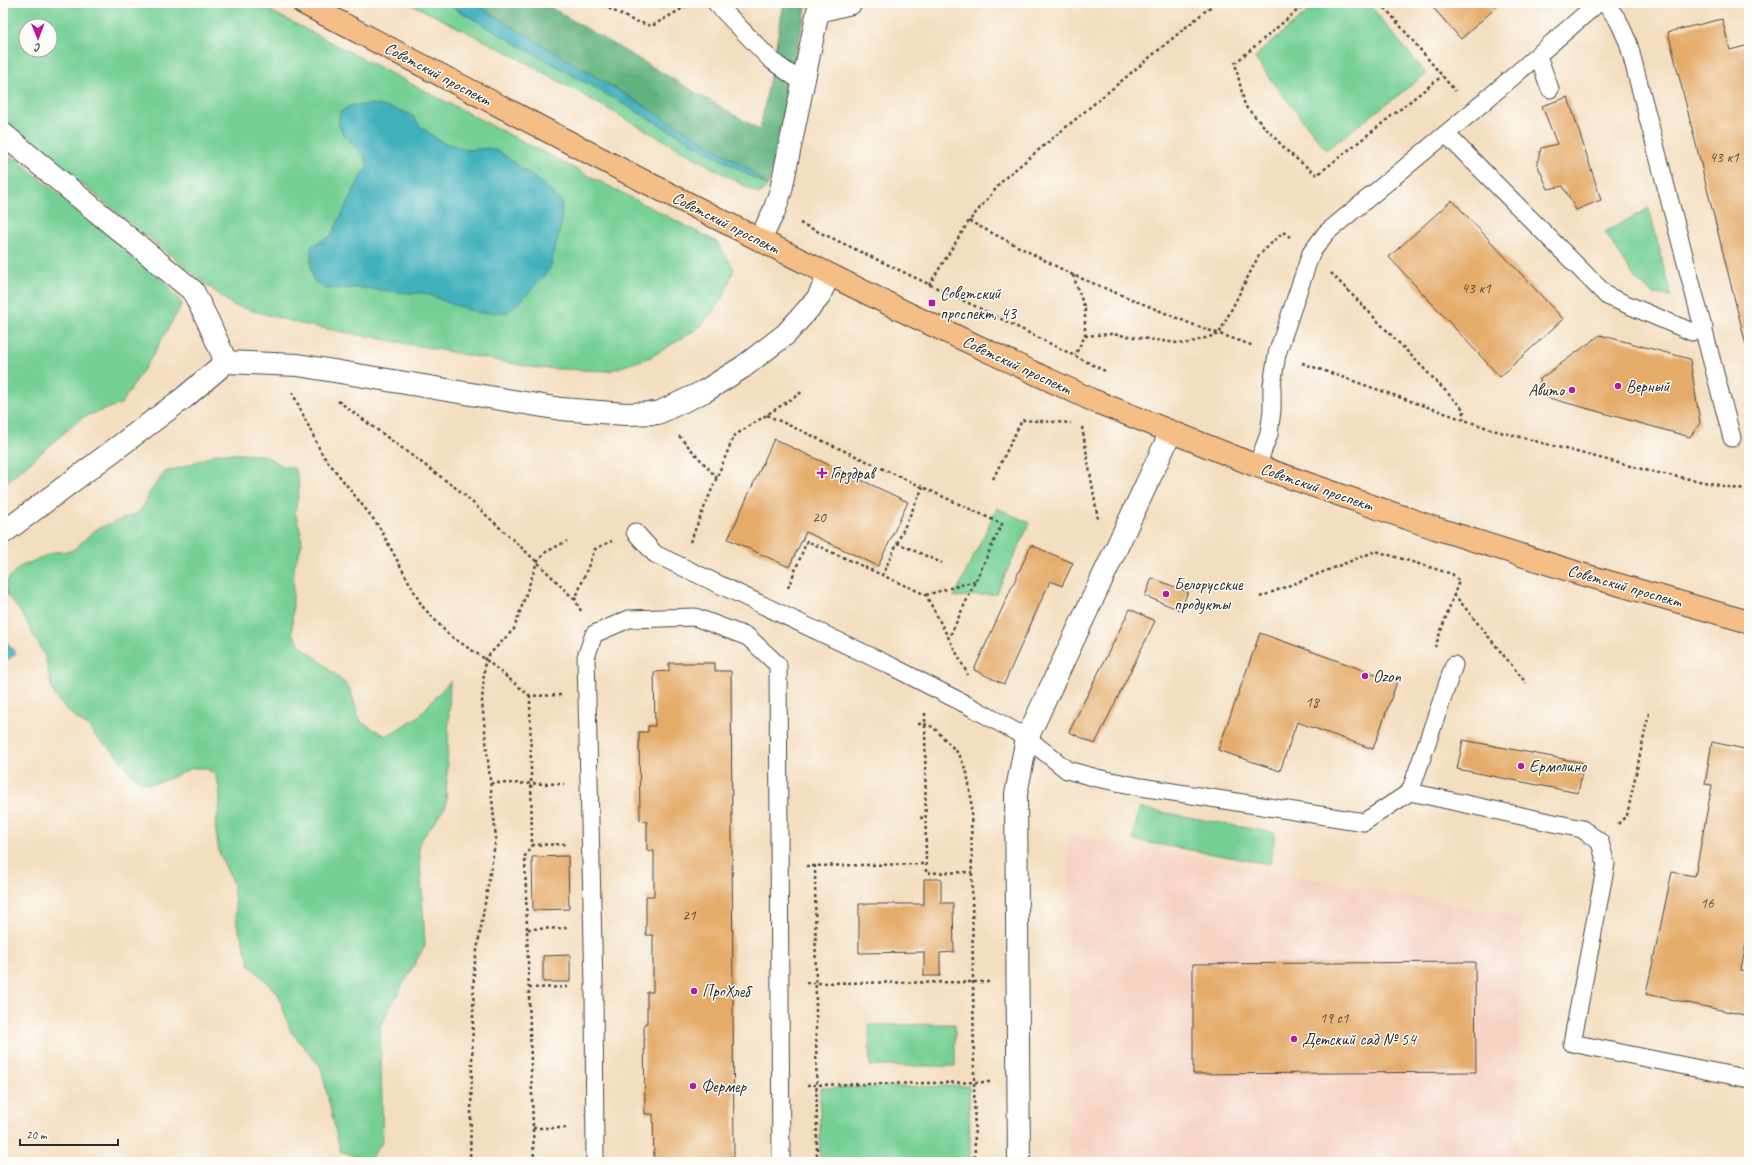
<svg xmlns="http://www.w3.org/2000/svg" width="1752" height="1165" font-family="Caveat,sans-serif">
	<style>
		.built { fill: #f6d2c3 }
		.industrial { fill: #d1bfbd }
		.green { fill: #76d096; stroke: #507e60; fill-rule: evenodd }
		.forest { fill: #60b27f; stroke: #466e55 }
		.water { fill: #41b0bb; stroke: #366e73 }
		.building { fill: #e5ab69 }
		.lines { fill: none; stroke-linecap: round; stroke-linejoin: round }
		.lane-casing { stroke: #494641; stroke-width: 19 }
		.street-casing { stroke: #494641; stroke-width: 24 }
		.primary-casing { stroke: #494641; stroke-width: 24 }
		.path { stroke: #494641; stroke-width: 2.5; stroke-dasharray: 3 3; stroke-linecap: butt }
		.lane { stroke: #fff; stroke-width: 17 }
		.street { stroke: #fff; stroke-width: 22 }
		.primary { stroke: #f5be86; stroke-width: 22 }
		.poi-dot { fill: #b5179e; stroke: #fdfcf7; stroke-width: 1.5 }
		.labels { text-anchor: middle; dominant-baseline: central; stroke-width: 3; stroke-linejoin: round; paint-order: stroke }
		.number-label { font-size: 15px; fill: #5a4b3a }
		.street-label { font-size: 17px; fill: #2b2b2b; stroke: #fdfcf7 }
		.poi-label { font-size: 17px; fill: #2b2b2b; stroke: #fdfcf7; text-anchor: start }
	</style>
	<rect width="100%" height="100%" fill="#fdfcf7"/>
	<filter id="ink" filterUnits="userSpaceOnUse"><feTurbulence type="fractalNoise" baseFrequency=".025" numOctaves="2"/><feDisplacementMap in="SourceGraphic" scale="8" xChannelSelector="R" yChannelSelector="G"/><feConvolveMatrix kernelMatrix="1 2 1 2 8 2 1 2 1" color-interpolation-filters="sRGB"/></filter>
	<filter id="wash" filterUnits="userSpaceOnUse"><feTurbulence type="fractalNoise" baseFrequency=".012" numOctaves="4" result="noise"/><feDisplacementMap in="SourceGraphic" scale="16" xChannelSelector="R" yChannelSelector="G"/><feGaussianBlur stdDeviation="0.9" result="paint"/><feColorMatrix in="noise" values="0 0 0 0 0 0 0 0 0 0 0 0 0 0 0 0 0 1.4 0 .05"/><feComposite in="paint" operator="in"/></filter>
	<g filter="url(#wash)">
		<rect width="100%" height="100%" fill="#f4dec0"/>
		<path class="built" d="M1068 834 1522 917 1517 1162H1069Z"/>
		<path class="industrial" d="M643 3H669L663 12Z"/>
		<path class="green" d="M3 3H255L717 242 734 269 723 298 700 327 651 357 609 371 537 368 301 324 232 305 3 121ZM26 26H50V50H26Z
			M409 3H445L768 186 759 194 507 52Z
			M1318 3H1368L1426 74 1326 150 1255 59 1261 51Z
			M3 148 168 285 182 304 150 360 121 404 83 417 3 485Z
			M1649 208 1671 296 1653 294 1636 280 1605 232Z
			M218 453 264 455 283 466 294 468 298 478 299 490 295 512 301 533 302 544 294 567 292 633 301 646 321 662 349 687 361 722 386 736 418 717 450 681 446 806 419 843 425 945 380 1026 383 1141 369 1161 340 1151 321 1067 291 1032 278 994 250 965 237 924 233 884 219 852 215 827 220 805 219 787 215 774 205 768H192L161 782 150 784 138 781 114 752 96 737 88 726 77 719 59 702 52 690 45 656 22 614 7 595 6 583 12 574 20 567 54 552 72 551 96 529 138 513 145 504 149 493 165 472 186 466Z
			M997 508 1030 523 996 594 954 597Z
			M1139 808 1275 833 1270 864 1133 840Z
			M955 1024V1066H870L869 1025Z
			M969 1086 970 1162H820V1088Z"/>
		<path class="forest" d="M473 3H543L760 130 784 3H807L768 186 746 167Z"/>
		<path class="water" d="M445 3H473L746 167 768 186Z
			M373 104 401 111 412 115 419 125 440 141 466 150 489 148 500 152 547 187 562 203 561 226 550 268 543 277 522 300 508 312 480 313 454 305 424 293H407L362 288 325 289 314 281 311 270V246L331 236 361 176 368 166 364 156 345 137 338 124 340 112 349 106Z
			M3 636 16 654 3 663Z"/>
		<g id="blocks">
			<path class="building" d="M1429 3H1501L1461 39Z
				M1722 19 1730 50 1749 45 1748 353 1668 32Z
				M1568 97 1601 200 1576 210 1563 186 1548 189 1537 164 1541 148 1557 144 1542 106Z
				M1452 200 1563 319 1500 377 1389 257Z
				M1600 335 1690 359 1700 423 1690 437 1542 396 1540 379Z
				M774 439 908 502 878 566 806 532 789 567 728 539Z
				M1031 545 1073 563 1062 586 1050 581 1004 684 974 670Z
				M1152 578 1188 592 1180 610 1145 596Z
				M1130 609 1155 621 1095 744 1069 732Z
				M1260 633 1397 682 1373 749 1297 722 1280 771 1218 750Z
				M669 663H715V671H731L734 1162H654L653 1114H645L644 1024H647V992H653V935H646V896H654V851L647 850V822L640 820 639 732H648V726H655L654 672 669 671Z
				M1463 740 1584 763 1578 793 1457 769Z
				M1712 742 1749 750V930L1741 970 1749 971V1016L1646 994 1672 872 1695 876 1712 785 1705 784Z
				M568 856 569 909 533 910 532 857Z
				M924 879H941V903H953L954 952 940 953V976H924V952L859 953V904H924Z
				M570 955V982H543V956Z
				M1475 962 1476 1072 1193 1074V964Z"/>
		</g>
	</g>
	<g filter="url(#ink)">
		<use href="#blocks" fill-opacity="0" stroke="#494641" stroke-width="1"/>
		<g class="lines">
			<defs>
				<path id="lane" d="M716 3 771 60 804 84
					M1605 3 1618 20 1628 42 1732 438
					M1538 56 1550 89
					M1446 134 1607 296 1692 332 1704 328
					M1257 466 1269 434 1272 410V385L1277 354 1311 253 1326 233 1472 112 1598 3
					M635 532 655 554 891 666 975 709 1027 738 1067 770 1097 778 1141 787 1364 822 1410 792 1582 829 1600 842 1606 864 1572 1043 1749 1079
					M1410 792 1454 665
					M595 1162 594 986 586 657 594 634 629 619 695 617 748 637 778 665 781 1162"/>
				<path id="street" d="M3 134 193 291 208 321 226 362
					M760 240 774 211 781 190 818 11 851 3
					M3 533 185 397 226 362 298 365 561 409 626 414 658 413 705 391 743 367 786 334 818 298 829 275
					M1019 1162 1016 794 1027 738 1171 432"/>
				<path id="primary" d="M303 3 626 172 760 240 911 315 1092 400 1257 466 1435 528 1578 573 1749 622"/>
			</defs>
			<use href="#lane" class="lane-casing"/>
			<use href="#street" class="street-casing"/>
			<use href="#primary" class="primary-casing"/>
			<path class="path" d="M598 3 632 20 652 26 690 4
				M1306 3 1235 63 1245 106 1289 153 1317 175 1442 76
				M1381 3 1455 91
				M969 221 1073 275 1194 325 1254 346
				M800 223 981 309 1105 371
				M1331 273 1464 410 1463 420
				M1073 275 1085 309V336L1075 355
				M929 285 969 221 1005 178 1215 3
				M1085 336 1111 334 1185 344 1219 334 1259 255 1283 232 1290 237
				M1302 363 1493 430 1649 471 1749 491
				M292 392 322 454 378 525 422 606 449 635 485 659 530 696
				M338 401 460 491 537 562 575 600
				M767 415 1002 524 949 638
				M1082 427 1098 519
				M679 436 717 478
				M993 479 1022 420 1071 423
				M690 542 734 436 802 392
				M897 543 942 563
				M882 576 923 487
				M788 588 807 541 926 595 968 675
				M1454 594 1526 683
				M926 595 975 581
				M1260 597 1376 551 1452 574 1459 581 1435 647
				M581 611 575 600 595 549 612 541
				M561 695 530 696 532 845 566 844
				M925 713 926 873 972 872
				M918 724H924L933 727 959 754 967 773 971 797 975 1162
				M491 783 564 784
				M920 818 926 817
				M1618 824 1627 815 1649 713
				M815 865 817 1162
				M806 866 926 864
				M527 929 525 856 532 845
				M806 983 989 982
				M529 988 568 987
				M807 1085 990 1082
				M533 1128H569
				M470 1162 474 968 496 838 482 702 485 659 514 629 537 562 546 552 567 541
				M534 1162 527 929 567 928"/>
			<use href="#lane" class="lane"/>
			<use href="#street" class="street"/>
			<use href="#primary" class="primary"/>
		</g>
	</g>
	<g class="poi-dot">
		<rect x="928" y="299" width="8" height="8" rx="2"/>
		<circle cx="1618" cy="386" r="4"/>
		<circle cx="1572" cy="390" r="4"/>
		<path d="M820 467h4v4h4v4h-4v4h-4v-4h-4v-4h4z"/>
		<circle cx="1166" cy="594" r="4"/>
		<circle cx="1365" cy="676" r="4"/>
		<circle cx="1521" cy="766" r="4"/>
		<circle cx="694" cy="991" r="4"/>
		<circle cx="1294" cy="1039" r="4"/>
		<circle cx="693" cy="1086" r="4"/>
	</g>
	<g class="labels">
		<g class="number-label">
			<text x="1724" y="157">43 к1</text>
			<text x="1476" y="288">43 к1</text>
			<text x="819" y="517">20</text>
			<text x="1312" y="702">18</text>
			<text x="1707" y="903">16</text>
			<text x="689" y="915">21</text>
			<text x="1334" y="1018">19 с1</text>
		</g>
		<g class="street-label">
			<text transform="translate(438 74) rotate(28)">Советский проспект</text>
			<text transform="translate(726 223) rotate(27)">Советский проспект</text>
			<text transform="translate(1017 365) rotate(25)">Советский проспект</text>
			<text transform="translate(1317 487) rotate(19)">Советский проспект</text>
			<text transform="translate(1625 586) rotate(16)">Советский проспект</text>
		</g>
		<g class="poi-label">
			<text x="940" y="293">Советский<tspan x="940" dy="20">проспект, 43</tspan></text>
			<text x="1626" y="386">Верный</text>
			<text x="1564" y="390" text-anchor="end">Авито</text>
			<text x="830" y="473">Горздрав</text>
			<text x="1174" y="584">Белорусские<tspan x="1174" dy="20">продукты</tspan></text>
			<text x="1373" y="676">Ozon</text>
			<text x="1529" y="766">Ермолино</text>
			<text x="702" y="991">ПроХлеб</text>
			<text x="1302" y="1039">Детский сад № 54</text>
			<text x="701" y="1086">Фермер</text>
		</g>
	</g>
	<rect width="1752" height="1165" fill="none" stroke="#fdfcf7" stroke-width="16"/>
	<g transform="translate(38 38) rotate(179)"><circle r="19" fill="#fdfcf7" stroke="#a9a8a5"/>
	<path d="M0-3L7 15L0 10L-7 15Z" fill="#b5179e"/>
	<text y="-6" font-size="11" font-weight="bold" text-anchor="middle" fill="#2b2b2b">С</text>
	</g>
	<path d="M20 1139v6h98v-6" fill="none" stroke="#2b2b2b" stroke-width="2"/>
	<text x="26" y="1139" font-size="12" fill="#2b2b2b" stroke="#fdfcf7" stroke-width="3" paint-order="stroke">20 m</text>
</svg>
